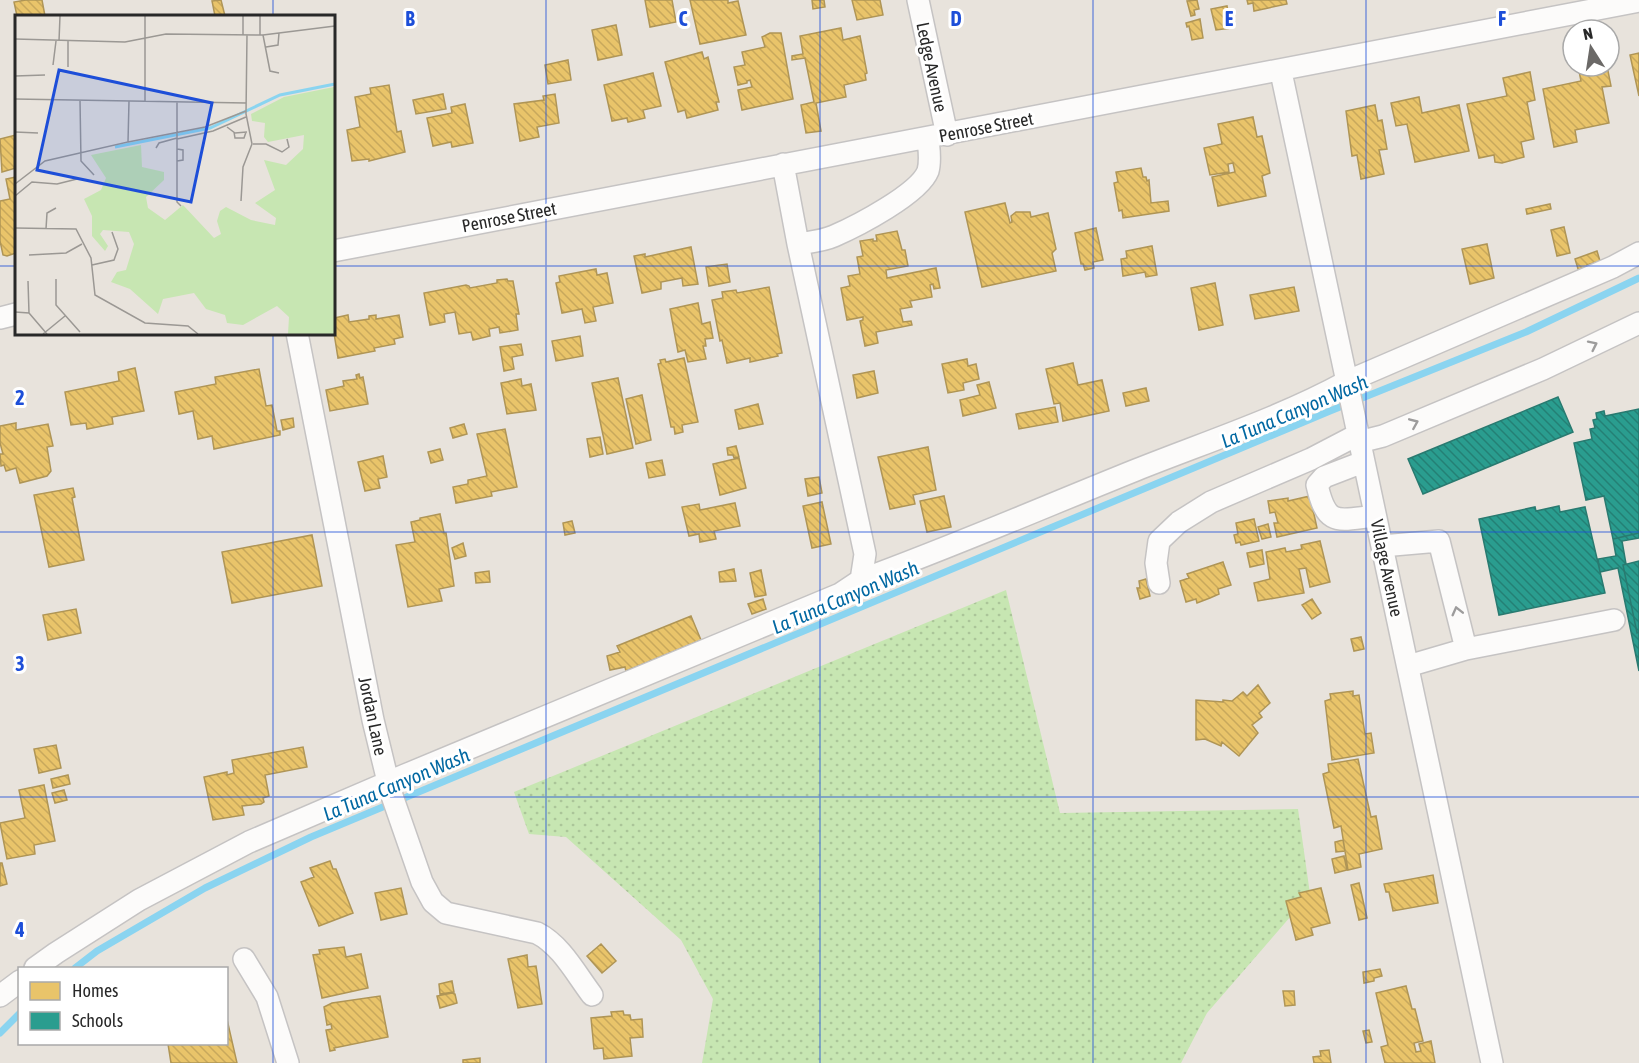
<svg xmlns="http://www.w3.org/2000/svg" width="1639" height="1063" font-family="'Asap Condensed',sans-serif">
	<style>
		.grass { fill: url(#grass-dots) }
		.homes { fill: url(#homes-back-hatch); stroke: #af9556; stroke-width: 1.5 }
		.schools { fill: url(#schools-back-hatch); stroke: #297a70; stroke-width: 1.5 }
		.lines { fill: none; stroke-linecap: round; stroke-linejoin: round }
		.stream { stroke: #8ad4f0; stroke-width: 7 }
		.minor-casing { stroke: #c5c3c3; stroke-width: 24 }
		.minor { stroke: #fcfbfa; stroke-width: 21 }
		.oneway { stroke: #9d9c9c }
		.grid { fill: none; stroke: #1d4ed8; stroke-width: 1.5; stroke-opacity: 0.55 }
		.labels { text-anchor: middle; dominant-baseline: central; stroke-width: 6; stroke-linejoin: round; paint-order: stroke }
		.street-label { font-size: 18px; fill: #282828; stroke: #fff }
		.water-label { font-size: 20px; font-style: italic; fill: #0268a2; stroke: #fff }
		.inset-river { fill: none; stroke: #8ad4f0; stroke-width: 3 }
		.inset-road { fill: none; stroke: #9b9894; stroke-width: 1.5 }
		.view { fill: #1d4ed8; fill-opacity: 0.15; stroke: #1d4ed8; stroke-width: 3 }
		.inset-edge { fill: none; stroke: #282828; stroke-width: 3 }
		.grid-label { font-size: 20px; text-anchor: middle; font-weight: bold; fill: #1d4ed8; stroke: #fff; stroke-width: 6; stroke-linejoin: round; paint-order: stroke }
	</style>
	<defs>
		<pattern id="grass-dots" width="8" height="8" patternUnits="userSpaceOnUse" patternTransform="scale(1.5)"><rect width="8" height="8" fill="#c7e6b2"/><path d="M2 2h.1M6 6h.1" fill="none" stroke="#abc599" stroke-width="1.8" stroke-linecap="round"/></pattern>
		<pattern id="homes-back-hatch" width="6" height="6" patternUnits="userSpaceOnUse" patternTransform="scale(1.5)"><rect width="6" height="6" fill="#e9c46a"/><path d="M-1 5l2 2M0 0l6 6M5-1l2 2" fill="none" stroke="#c8a85c"/></pattern>
		<pattern id="schools-back-hatch" width="6" height="6" patternUnits="userSpaceOnUse" patternTransform="scale(1.5)"><rect width="6" height="6" fill="#2a9d8f"/><path d="M-1 5l2 2M0 0l6 6M5-1l2 2" fill="none" stroke="#248075"/></pattern>
	</defs>
	<rect width="100%" height="100%" fill="#e8e3dc"/>
	<path class="grass" d="M1006 590 1060 813 1298 809 1310 894 1207 1013 1181 1063H702L713 999 681 940 566 837 529 834 514 792Z"/>
	<path class="homes" d="M26 0H42L45 16H17L14 2Z
		M221 0 225 16H215L212 1Z
		M645 0H672L676 22 650 27Z
		M690 0H728V3L738 1 746 35 700 44Z
		M812 0H824L825 7 813 9Z
		M852 0H880L883 15 857 20Z
		M1197 0 1199 9 1194 10 1195 15 1191 16 1187 1Z
		M1247 0H1286L1287 4 1254 11 1253 3 1248 4Z
		M1227 6 1231 28 1216 30 1211 9Z
		M1200 19 1203 38 1192 40 1189 26 1187 27 1186 23Z
		M616 25 622 55 598 60 592 30Z
		M841 28 843 40 860 36 867 73 865 74 866 80 844 85 846 97 816 103 821 131 806 133 801 105 814 102 805 58 792 60V56L803 54 800 36Z
		M770 33H781L793 99 742 110 738 90 752 87 750 80 747 81V83L738 85 734 67 745 65 742 52 765 47 762 37Z
		M702 52 704 59 708 57 719 102H716L718 110 687 118 685 110 678 112 665 62Z
		M1639 53V96L1630 55Z
		M568 60 571 80 548 84 545 65Z
		M1578 66H1607L1611 86 1602 87 1609 123 1575 130 1577 142 1554 147 1543 89 1581 81Z
		M1530 72 1535 100 1527 102 1534 139 1521 142 1524 157 1502 163 1495 162 1494 155 1479 158 1467 104 1507 96 1503 78Z
		M653 73 661 106 643 110 645 118 628 122 627 118 612 121 604 85Z
		M389 85 397 132 401 131 405 152 369 161V159L352 161 347 130 360 127 355 97 371 94 370 88Z
		M443 94 446 109 416 114 413 100Z
		M555 94 559 123 537 127 539 137 520 141 514 104 544 100 543 96Z
		M1419 97 1422 113 1459 105 1469 151 1415 162 1407 124 1396 126 1391 103Z
		M465 104 473 143 452 147 451 142 433 146 427 118 452 113 451 107Z
		M1375 105 1378 121 1382 120 1387 149 1379 150 1384 174 1361 179 1357 155 1352 156 1346 111Z
		M1253 117 1257 137 1262 136 1270 173 1262 176 1266 196 1218 206 1212 177 1235 172 1233 163 1228 164 1229 172 1210 175 1204 148 1222 144 1218 124Z
		M16 135V168L2 172 0 139Z
		M1141 168 1143 177H1146L1147 181 1149 180 1151 203 1168 201 1169 211 1123 218 1122 210 1119 211 1114 183 1118 182 1116 172Z
		M16 177V253L7 256 3 255 0 241V201L10 199 6 179Z
		M1005 203 1010 223 1012 222 1011 216 1016 212H1030L1031 217 1048 213 1056 249 1052 253 1056 271 982 287 965 212Z
		M1550 204 1551 209 1527 214 1526 209Z
		M1564 227 1570 253 1557 256 1551 230Z
		M1096 228 1103 260 1093 262 1094 268 1085 270 1083 264H1081L1075 233Z
		M897 231 902 250H905L908 266 886 270 887 278 936 268 940 288 934 289 933 284 930 285 932 297 910 301 912 307 900 309 903 322 911 321 912 325 876 332 878 343 865 346 860 321 863 320V317L847 320 841 288 850 286 848 276 860 274 857 257 863 256 860 241 873 239V241H877L876 235Z
		M1487 244 1494 278 1470 284 1462 249Z
		M1152 246 1157 275 1146 277 1145 272 1123 276 1121 259 1127 258 1126 251Z
		M691 247 698 284 683 286 682 278 661 282V289L642 293 634 256 645 254V257Z
		M1597 251 1600 261 1587 265 1588 269 1579 272 1575 259Z
		M727 264 730 282 709 286 706 267Z
		M596 269 597 275 607 273 613 303 593 307 596 321 585 323 582 309 562 313 556 283 560 282 559 276Z
		M507 279 508 281H513L519 314H516L518 330 500 333 499 327 489 329 490 336 473 340 471 332 459 334 455 312 444 314 445 322 430 325 424 293 466 285 469 286 470 288 497 283V280Z
		M1215 283 1223 325 1199 330 1191 288Z
		M769 287 782 353 777 354 778 356 750 362V358L727 363 722 340 720 341 712 300 723 298 722 292 736 290 737 293Z
		M1294 287 1299 311 1255 319 1250 295Z
		M698 303 702 324 710 322 713 338 705 339 706 346H703L706 359 688 362 685 350 678 352 670 309Z
		M348 315 349 322 369 319V316L376 315V319L399 315 403 337 394 339 395 344 374 348 375 351 338 358 333 327V324H335L334 318Z
		M580 336 583 356 556 361 552 341Z
		M521 344 523 355 512 357 514 369 504 371 500 347Z
		M684 358 698 422 682 425 683 432 675 434 674 427H671L658 364 661 363 660 360 665 359 666 362Z
		M967 359 968 366 976 364 979 379 963 383 964 390 948 393 942 364Z
		M1073 363 1078 385 1102 380 1109 411 1063 421 1060 403 1054 404 1046 369Z
		M135 368 144 411 112 417 113 424 87 429 86 423 71 425 65 392 119 381 118 372Z
		M259 369 266 406 272 405 277 431H280V435L214 449 212 436 198 439 193 411 179 414 175 392 216 384 215 377Z
		M874 371 878 393 857 398 853 375Z
		M359 374 360 378 363 377 368 404 330 411 326 390 344 386 343 381 357 379 356 375Z
		M618 378 633 448 607 454 592 383Z
		M521 379 522 386 531 384 536 410 507 414 501 383Z
		M989 382 996 408 963 416 960 400 980 395 977 385Z
		M1146 388 1149 401 1126 406 1123 393Z
		M642 395 651 440 636 444 626 399Z
		M758 404 763 424 739 429 735 410Z
		M1055 407 1058 422 1019 429 1016 414Z
		M293 418 294 427 283 430 281 420Z
		M16 423V430L48 424 53 446 47 447 51 471 47 476 20 483 16 468 6 471 4 465 1 466 0 454H3L0 443V426Z
		M464 424 467 434 453 438 450 428Z
		M505 429 517 487 491 492 492 496 456 503 453 487 468 484V480L487 476 477 434Z
		M600 437 603 454 590 457 587 439Z
		M736 446 739 457 734 458 733 455H728L727 448Z
		M928 447 936 490 913 495 915 504 890 509 878 457Z
		M440 449 443 460 431 463 428 452Z
		M383 456 387 477 378 479 380 488 365 491 358 462Z
		M739 458 746 488 720 495 713 464Z
		M662 460 665 475 649 478 646 463Z
		M819 477 822 493 808 496 805 479Z
		M73 488 75 497 72 498 84 560 49 567 34 495Z
		M944 496 951 527 927 532 920 501Z
		M1310 496 1317 528 1277 537 1274 523H1278L1275 512 1270 513 1268 501 1288 498V501Z
		M822 502 831 544 812 548 803 506Z
		M735 503 740 526 714 531 716 539 700 542 699 534 689 536 682 507 699 504 700 510Z
		M440 514 444 533H446L454 586 439 589 442 601 408 607 396 545 415 542 411 522 420 520V518Z
		M1254 519 1259 541 1241 545 1240 542 1236 543 1234 535 1238 534 1236 523Z
		M572 521 575 533 565 535 563 523Z
		M1268 524 1271 537 1262 539 1258 527Z
		M312 535 322 586 232 603 222 552Z
		M1320 541 1330 582 1310 587 1306 568 1299 569 1304 593 1258 601 1254 583 1270 579 1266 552 1285 548 1286 552 1302 549 1301 545Z
		M463 543 466 556 455 559 452 548Z
		M1262 550 1264 564 1250 567 1247 553Z
		M1223 562 1231 585 1218 589 1219 594 1210 598 1197 603 1196 599 1186 602 1180 581 1189 578 1187 574Z
		M734 569 736 581 720 582 719 572Z
		M761 570 766 595 755 597 750 573Z
		M489 571 490 582 476 583 475 573Z
		M1146 579 1150 596 1140 599 1137 588H1140L1139 581Z
		M763 599 766 609 752 614 748 604Z
		M1312 599 1321 613 1312 619 1302 605Z
		M76 609 81 633 48 640 43 615Z
		M691 616 701 640 626 671 625 667 610 670 607 656 620 652 617 646Z
		M1361 637 1364 649 1354 651 1351 639Z
		M1258 685 1270 703 1259 713 1262 717 1252 725 1258 733 1239 756 1222 742 1221 746 1205 739 1196 740V700L1223 702V700L1232 701 1243 692 1247 696Z
		M1353 691V696L1359 695 1365 734 1371 733 1374 753 1332 760 1325 701 1331 699 1330 694Z
		M56 745 61 768 39 773 34 749Z
		M303 747 307 767 265 775 269 796 263 798 264 802 261 804 242 806 244 815 213 820 204 777 227 772V775L234 773 232 760Z
		M1358 759 1371 817 1376 816 1382 849 1359 854 1361 867 1348 870 1341 826 1334 828 1323 774 1329 772 1328 764Z
		M68 775 70 784 53 788 51 779Z
		M44 785 55 841 34 845 35 854 7 859 0 823 25 818 19 790Z
		M64 790 67 800 55 803 52 793Z
		M1343 840 1345 851 1336 852 1335 842Z
		M1344 856 1347 870 1335 873 1332 859Z
		M330 861 333 869H336L353 913 319 926 301 882 314 877 310 868Z
		M0 863H2L7 884 0 886Z
		M1433 875 1438 903 1393 911 1389 892H1386L1384 884Z
		M1359 883 1367 918 1359 920 1351 885Z
		M401 888 407 914 381 920 375 893Z
		M1321 888 1330 923 1311 928 1313 935 1296 940 1286 901 1301 897 1299 893Z
		M601 944 616 961 602 973 587 956Z
		M344 947 346 957 361 954 368 988 322 998 313 955 320 954 319 950Z
		M527 955 528 967 536 966 542 1004 518 1008 508 959Z
		M1380 969 1382 976 1374 978V981L1364 983 1363 972Z
		M452 981 454 992 440 994 439 984Z
		M1406 986 1412 1009H1415L1423 1041 1414 1043 1416 1052 1421 1051 1419 1044 1431 1041 1435 1063H1385L1381 1047 1388 1045 1376 993Z
		M1283 991H1294L1295 1005 1285 1006Z
		M452 993 455 994 457 1003 440 1008 437 996Z
		M380 996 388 1037 334 1048 335 1050 330 1051 326 1030 332 1029 331 1024 327 1025 324 1007 332 1003Z
		M623 1011 624 1015H630L631 1020 642 1019 643 1037 630 1038 632 1056 604 1059 603 1048 594 1049 591 1018 612 1016 611 1012Z
		M226 1015 237 1063H171L168 1044H226Z
		M1369 1030 1372 1042 1366 1043 1363 1031Z
		M1329 1050 1331 1063H1314L1313 1057 1321 1056 1320 1051Z
		M480 1058V1063H463V1060Z"/>
	<path class="schools" d="M1558 397 1573 432 1423 494 1408 459Z
		M1639 409V533L1613 539 1604 496 1586 500 1574 443 1592 439 1590 429 1595 428 1593 420 1597 419 1596 413 1604 411 1605 416Z
		M1559 506 1560 512 1585 507 1605 593 1499 615 1479 519 1535 507 1536 511Z
		M1639 533V538L1622 541 1626 564 1623 565 1637 633 1639 632V671L1618 568 1600 572 1598 559 1616 556 1613 539Z
		M1639 561V632L1637 633 1623 565Z"/>
	<g class="lines">
		<path class="stream" d="M75 968 97 951 205 888 311 837 1330 411 1526 332 1639 278
			M0 1033 20 1013"/>
		<defs>
			<path id="minor" d="M918 0 947 135
				M1281 72C1350 403 1422 733 1492 1063
				M798 244C810 242 823 241 834 236 857 226 919 194 928 171 931 160 929 149 928 139
				M333 251C768 167 1204 87 1639 1
				M0 318 16 314
				M297 333 373 720 390 790 422 882 433 902 446 913 537 933C561 945 576 974 592 995
				M1359 442 1383 436 1543 369 1639 323
				M1363 462 1324 477 1317 485C1327 528 1338 520 1375 516
				M1382 546 1439 541 1466 649 1408 666
				M861 580C954 546 1044 507 1136 470 1206 442 1280 418 1346 382L1613 267 1639 253
				M1159 583 1156 563 1159 541 1179 522 1211 502 1311 459 1357 435
				M1466 649 1614 620
				M244 959 267 997 288 1063
				M35 968 56 953 139 900 249 842 405 775 840 594 861 580 865 554 798 244 783 164
				M0 996 20 981"/>
		</defs>
		<use href="#minor" class="minor-casing"/>
		<use href="#minor" class="minor"/>
	</g>
	<defs><path id="oneway-chevron" d="M-2-3.5L2.5 0L-2 3.5" fill="none" stroke-width="1.6" stroke-linecap="round" stroke-linejoin="round" transform="scale(1.5)"/></defs>
	<g class="oneway">
		<use href="#oneway-chevron" transform="translate(1593 345) rotate(-26)"/>
		<use href="#oneway-chevron" transform="translate(1414 423) rotate(-23)"/>
		<use href="#oneway-chevron" transform="translate(1457 611) rotate(-104)"/>
	</g>
	<path class="grid" d="M273 0V16M546 0V1063M820 0V1063M1093 0V1063M1366 0V1063M0 266H16M333 266H1639M273 333V1063M0 532H1639M0 797H1639"/>
	<g class="labels">
		<g class="street-label">
			<text transform="translate(932 67) rotate(78)">Ledge Avenue</text>
			<text transform="translate(986 127) rotate(-11)">Penrose Street</text>
			<text transform="translate(509 217) rotate(-11)">Penrose Street</text>
			<text transform="translate(1387 568) rotate(78)">Village Avenue</text>
			<text transform="translate(373 716) rotate(78)">Jordan Lane</text>
		</g>
		<g class="water-label">
			<text transform="translate(1294 411) rotate(-23)">La Tuna Canyon Wash</text>
			<text transform="translate(845 597) rotate(-23)">La Tuna Canyon Wash</text>
			<text transform="translate(396 784) rotate(-23)">La Tuna Canyon Wash</text>
		</g>
	</g>
	<g transform="translate(15 15)">
		<rect width="320" height="320" fill="#e8e3dc"/>
		<path d="M319 72V319H273L274 302 262 291 228 310 212 308 210 300 191 294 179 278 148 284 143 299 115 274 96 267 102 257 111 255 119 229 114 217 88 215 85 219 93 231 90 236 77 221V201L69 184 86 175 91 163 76 140 126 130 127 152 149 157V165L131 182 133 193 150 205 168 190 199 223 206 219 202 206 205 196 211 192 236 205 260 210 261 203 240 188 260 175 249 145 271 150 288 134 289 120 253 127 249 122 250 108 237 106 236 99 269 82Z" fill="#c7e6b2"/>
		<path class="inset-river" d="M100 132 195 113 265 80 320 69"/>
		<path class="inset-road" d="M228 20V1M245 20V1M248 20 255 56 264 58M0 24 110 27 151 19 248 20 320 11M44 26 45 1M53 26V52M251 32 263 30 264 18M38 50 41 26M0 61 30 60M0 84 231 88M65 85 66 146 79 160M130 87V1M162 87V187L166 191M212 112 220 118 232 117M0 117 23 118M219 117 220 123H229L231 117M162 124 198 116 231 102M113 127 190 112 231 96M238 129H251L267 137 274 132 272 124M141 133 144 128 162 123M162 134 168 135V145L162 146M0 169 30 146 113 127 114 86M0 181 17 167 42 169 62 164M226 186 228 152 237 129 231 99 232 20M0 213 61 214 76 243 80 280 130 308 173 311 183 319M31 214 32 198 41 193M14 240 51 238 67 229M77 250 99 245 103 234 97 217M41 264V290L65 317M13 266 14 298M0 297 14 298 32 319M28 319 50 301"/>
		<path class="view" d="M44 55 197 88 176 187 22 155Z"/>
		<rect width="320" height="320" class="inset-edge"/>
	</g>
	<g class="grid-label">
		<text x="410" y="26">B</text>
		<text x="683" y="26">C</text>
		<text x="956" y="26">D</text>
		<text x="1229" y="26">E</text>
		<text x="1502" y="26">F</text>
		<text x="20" y="405">2</text>
		<text x="20" y="671">3</text>
		<text x="20" y="937">4</text>
	</g>
	<rect x="18" y="967" width="210" height="78" fill="#ffffff" stroke="#a9a9a9" stroke-width="1.5"/>
	<rect x="30" y="982" width="30" height="18" fill="#e9c46a" stroke="#a9a9a9" stroke-width="1.5"/>
	<text x="72" y="997" font-size="18" fill="#282828">Homes</text>
	<rect x="30" y="1012" width="30" height="18" fill="#2a9d8f" stroke="#a9a9a9" stroke-width="1.5"/>
	<text x="72" y="1027" font-size="18" fill="#282828">Schools</text>
	<g transform="translate(1591 48) rotate(348)"><circle r="28" fill="#ffffff" stroke="#a9a9a9" stroke-width="1.5"/>
	<path d="M0-4.5L10 22L0 15L-10 22Z" fill="#6b6967"/>
	<text y="-9" font-size="16" font-weight="bold" text-anchor="middle" fill="#282828">N</text>
	</g>
</svg>
